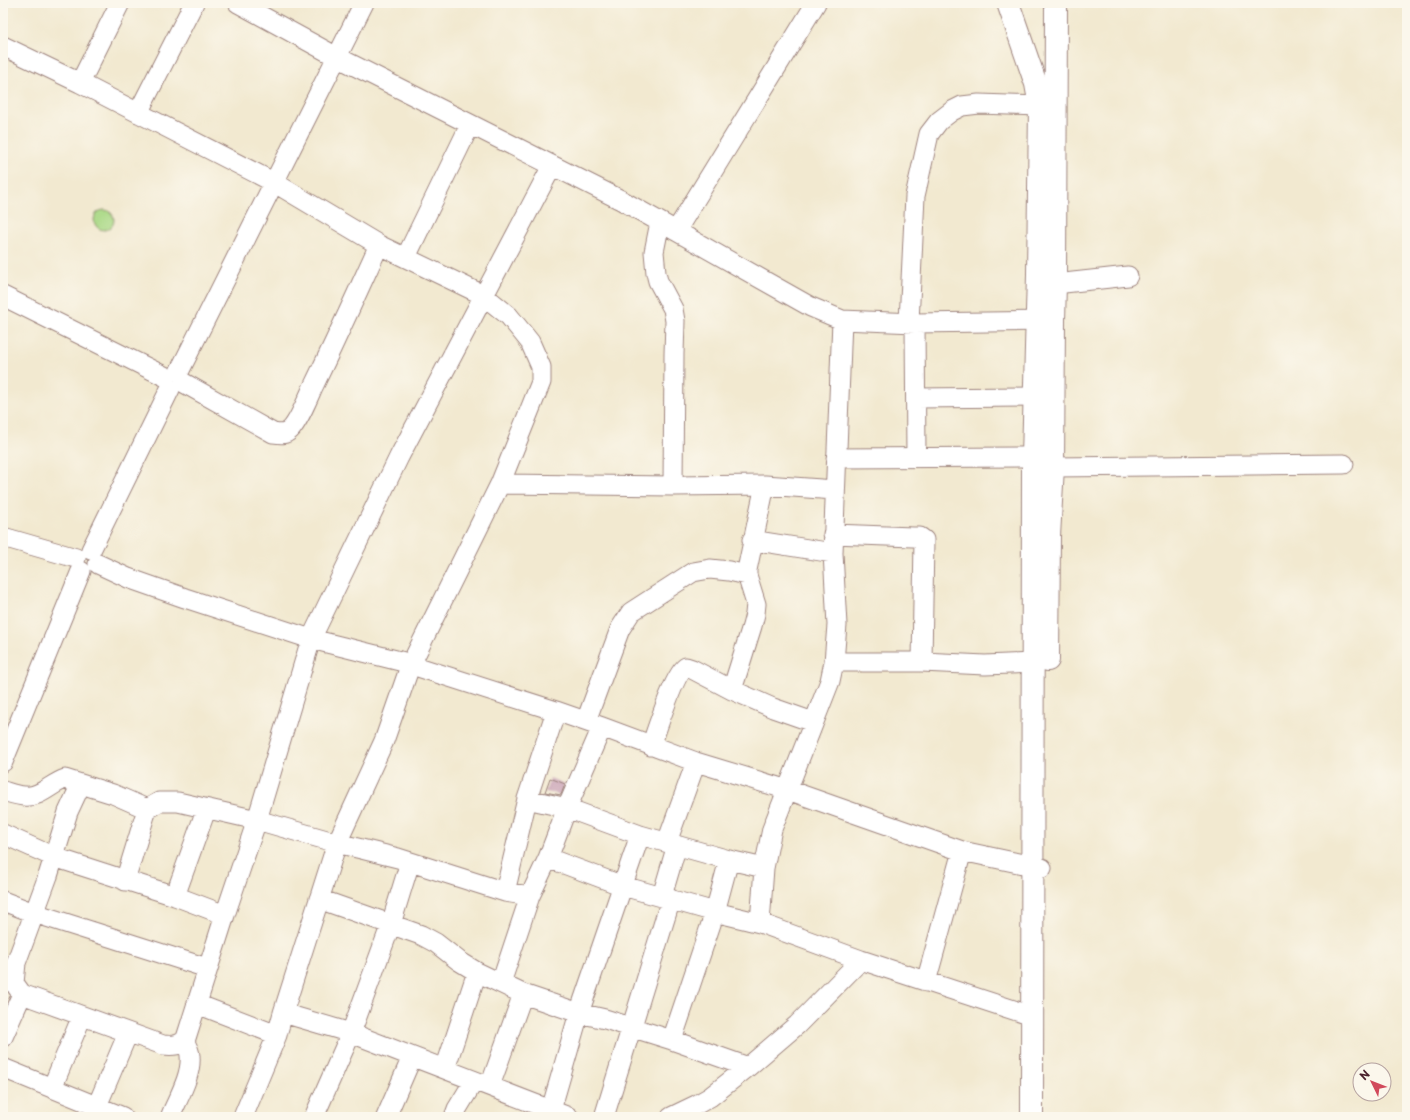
<svg xmlns="http://www.w3.org/2000/svg" width="1410" height="1120" font-family="'Playpen Sans',sans-serif">
	<style>
		.green { fill: #abd987; stroke: #7a7c59 }
		.building { fill: #c296ae }
		.lines { fill: none; stroke-linecap: round; stroke-linejoin: round }
		.minor-casing { stroke: #9e847e; stroke-width: 21 }
		.major-casing { stroke: #9e847e; stroke-width: 24 }
		.minor { stroke: #fff; stroke-width: 19 }
		.major { stroke: #fff; stroke-width: 22 }
	</style>
	<rect width="100%" height="100%" fill="#fbf7ec"/>
	<filter id="ink" filterUnits="userSpaceOnUse"><feTurbulence type="fractalNoise" baseFrequency=".025" numOctaves="2"/><feDisplacementMap in="SourceGraphic" scale="8" xChannelSelector="R" yChannelSelector="G"/><feConvolveMatrix kernelMatrix="1 2 1 2 8 2 1 2 1" color-interpolation-filters="sRGB"/></filter>
	<filter id="wash" filterUnits="userSpaceOnUse"><feTurbulence type="fractalNoise" baseFrequency=".012" numOctaves="4" result="noise"/><feDisplacementMap in="SourceGraphic" scale="16" xChannelSelector="R" yChannelSelector="G"/><feGaussianBlur stdDeviation="0.9" result="paint"/><feColorMatrix in="noise" values="0 0 0 0 0 0 0 0 0 0 0 0 0 0 0 0 0 1.4 0 .05"/><feComposite in="paint" operator="in"/></filter>
	<g filter="url(#wash)">
		<rect width="100%" height="100%" fill="#f2e9d0"/>
		<path class="green" d="M94 220a10 10 0 1 1 20 0a10 10 0 1 1-20 0Z"/>
		<g id="blocks">
			<path class="building" d="M550 778 565 784 561 795 545 792Z"/>
		</g>
	</g>
	<g filter="url(#ink)">
		<use href="#blocks" fill-opacity="0" stroke="#9e847e" stroke-width="1"/>
		<g class="lines">
			<defs>
				<path id="minor" d="M238 3 337 57 621 200 811 307 842 320 915 323 1050 321
					M3 46 80 83 275 183 379 245 483 295 509 316 530 342 541 367V382L500 484
					M80 83 120 3
					M138 113 194 3
					M660 222 654 252 656 273 658 281 673 309 675 321 674 354 673 486
					M676 231 816 3
					M406 257 470 125
					M1055 284 1128 276
					M3 296 166 377
					M909 322 915 196 929 134 939 121 952 111 962 106 979 104 1040 106
					M915 323 916 457
					M179 372 364 3
					M184 383 273 433C280 434 285 435 290 430 298 423 308 398 313 387 336 340 357 293 379 245
					M916 398 1034 397
					M836 458 1033 457
					M1053 467 1344 464
					M833 534 913 537H920L924 540 922 662
					M3 537 76 558
					M752 540 833 553
					M91 550 170 389
					M98 564 128 578 185 598 311 639 404 662
					M414 658 500 484 673 486 765 485 835 490
					M834 662H922L985 665 1032 663
					M418 667 556 711 602 727 696 762 788 790 962 851 1042 868
					M732 690 752 626 755 614 756 604 747 575V570L765 485
					M586 721 620 629 631 612 693 572 710 569 729 571 747 575
					M651 746C656 732 675 672 686 667L692 669 732 690 773 708 813 722
					M3 762 81 571
					M3 791C10 793 18 796 25 796 40 798 52 783 65 779L81 784
					M527 799 567 808 640 835 729 860 764 868
					M3 834 54 857 175 896 225 915 257 820 311 639 399 457 552 166
					M667 842 696 762
					M548 858 623 886 715 912 760 923 861 960 1032 1016
					M125 881 147 809
					M505 892 527 799 556 711
					M175 896 206 810
					M662 896 677 845
					M319 899 421 935 436 943 459 961 477 972 523 994 579 1013 605 1019 672 1040 748 1067 797 1025 861 960
					M3 901 34 913 207 968
					M760 923 764 868 772 829 830 681 834 662 837 625 833 553 842 320
					M3 979 14 983 16 963 48 876 68 812 81 784 113 794 147 809 159 802H178L257 820 337 843 398 858 505 892 530 896
					M926 982 962 851
					M14 983 22 994 163 1045C172 1046 181 1046 186 1038L225 915
					M501 983 530 896 548 858 567 808 602 727
					M197 1004 277 1035
					M283 1013 351 1033 569 1117
					M3 1037 22 994
					M672 1040 715 912 729 860
					M3 1068 123 1117
					M445 1069 477 972
					M490 1086 523 994
					M52 1088 82 1016
					M97 1106 128 1033
					M551 1110 579 1013 640 835
					M171 1115C178 1098 192 1075 190 1056 190 1051 187 1046 184 1041
					M243 1117 277 1035 283 1013 337 843 384 741 408 672
					M314 1117 351 1033 391 924 410 862
					M386 1117 412 1057
					M454 1117 457 1109 474 1081
					M604 1117 671 899
					M671 1117 696 1105 710 1097 748 1067"/>
				<path id="major" d="M1008 3 1036 84 1040 106 1038 275 1033 457 1032 1117
					M1048 660 1049 536 1053 467 1054 321 1055 284 1056 3"/>
			</defs>
			<use href="#minor" class="minor-casing"/>
			<use href="#major" class="major-casing"/>
			<use href="#minor" class="minor"/>
			<use href="#major" class="major"/>
		</g>
	</g>
	<rect width="1410" height="1120" fill="none" stroke="#fbf7ec" stroke-width="16"/>
	<g transform="translate(1372 1082) rotate(313)"><circle r="19" fill="#fbf7ec" stroke="#b4a19f"/>
	<path d="M0-3L7 15L0 10L-7 15Z" fill="#d1495b"/>
	<text y="-6" font-size="11" font-weight="bold" text-anchor="middle" fill="#4a1f2b">N</text>
	</g>
</svg>
